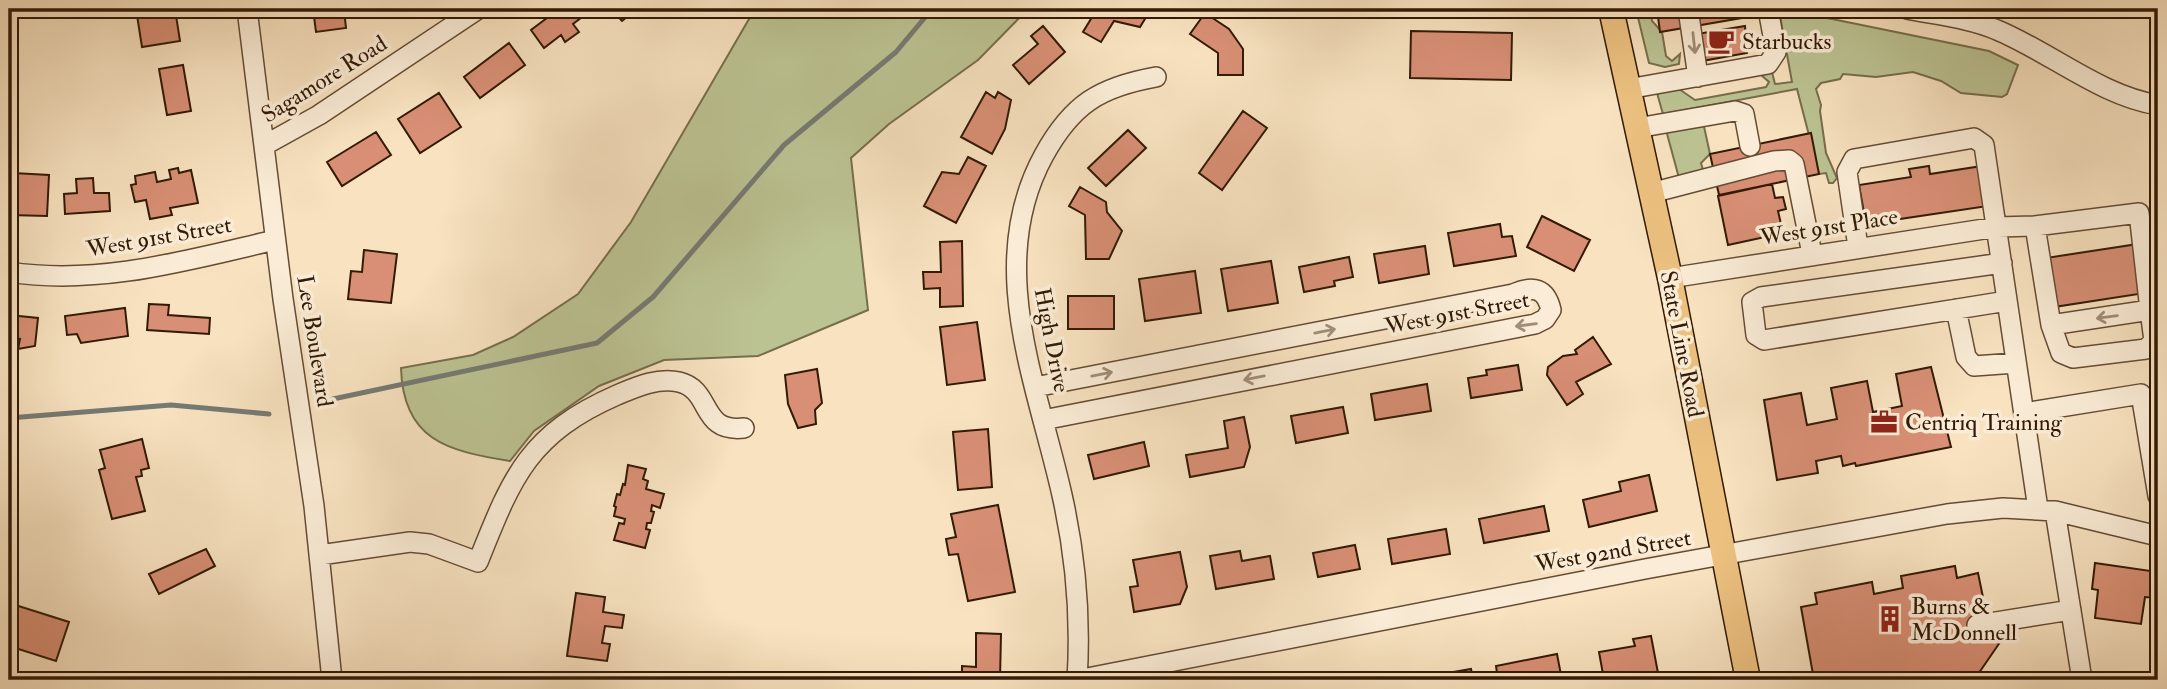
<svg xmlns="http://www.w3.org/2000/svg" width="2167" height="689" font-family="'IM FELL Double Pica',serif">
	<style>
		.green { fill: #bcc393; stroke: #776e4c; stroke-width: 2 }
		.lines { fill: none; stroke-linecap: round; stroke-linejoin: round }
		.stream { stroke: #767a74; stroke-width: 5 }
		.building { fill: #d88f75; stroke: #321a05; stroke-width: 2 }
		.minor-casing { stroke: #644c34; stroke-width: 22 }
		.major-casing { stroke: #321a05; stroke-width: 27 }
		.minor { stroke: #faecd6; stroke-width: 19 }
		.major { stroke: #ecc180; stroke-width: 24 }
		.oneway { stroke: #a08e78 }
		.labels { text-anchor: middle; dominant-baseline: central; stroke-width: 7; stroke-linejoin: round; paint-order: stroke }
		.poi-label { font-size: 23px; fill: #321a05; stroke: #faecd6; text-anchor: start }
		.street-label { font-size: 23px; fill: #321a05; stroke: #faecd6 }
	</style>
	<rect width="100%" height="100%" fill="#f8e2c0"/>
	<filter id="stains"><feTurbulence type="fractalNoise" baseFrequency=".00286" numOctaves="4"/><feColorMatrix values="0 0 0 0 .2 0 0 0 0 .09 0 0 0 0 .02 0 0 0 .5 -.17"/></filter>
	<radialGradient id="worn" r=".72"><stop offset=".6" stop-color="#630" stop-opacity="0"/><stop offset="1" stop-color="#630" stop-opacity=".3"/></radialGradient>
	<path class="green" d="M767 9H1028L978 60 889 124 851 158 868 310 758 356 664 360 599 386 534 431 510 461C447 451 403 440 401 368L473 355 513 337 578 294 631 222 749 19Z
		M1636 9H1650L1652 21 1662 32 1666 56 1672 61 1680 54 1679 64 1665 67 1649 63Z
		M1783 9 1989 51 2018 65 2007 94 2002 97 1961 93 1941 81 1913 72 1876 77 1843 74 1840 79 1821 83 1816 89 1821 105 1820 111 1826 153 1837 178 1833 183H1829L1826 173 1819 174 1797 89 1663 114 1657 93 1679 89 1695 100 1766 87 1769 82 1761 75 1772 72 1775 84 1792 82 1779 11Z
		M1703 122 1710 154 1701 163 1704 173 1679 178 1666 130Z"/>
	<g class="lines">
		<path class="stream" d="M333 399 597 343 653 297 784 145 896 52 932 9
			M9 418 171 405 269 414"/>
	</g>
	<path class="building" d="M136 9H175L180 41 142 47Z
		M313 9 344 10 346 28 316 32Z
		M559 9H582L586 14 573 24 579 32 565 42 561 35 544 48 531 30Z
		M611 9H637L622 21Z
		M1097 9H1151L1140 27 1114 21 1101 42 1083 32Z
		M1657 9H1783V11L1660 32Z
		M1205 13 1229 29 1243 49V75H1218V53L1190 34Z
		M1043 26 1065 52 1029 84 1013 65 1038 44 1031 36Z
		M1745 26 1747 53 1702 61 1697 34Z
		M1411 31 1512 33 1511 80 1410 78Z
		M509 43 525 65 480 98 464 77Z
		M183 65 191 111 167 115 159 69Z
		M986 92 995 98 998 92 1011 100 1005 129 992 154 961 137Z
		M439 93 461 127 420 153 398 119Z
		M1243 111 1267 128 1222 190 1199 173Z
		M1128 130 1146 148 1106 186 1088 168Z
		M376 132 391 155 342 186 327 162Z
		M1811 133 1819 174 1719 195 1710 154Z
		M968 157 986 166 956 223 924 206 942 172 959 174Z
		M1929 166 1930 174 1982 166 1988 206 1866 224 1859 185 1911 177 1909 169Z
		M178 168 179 173 191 170 198 203 170 208 172 215 150 219 146 200 135 202 131 185 136 184 135 176 155 172 157 182 171 179 169 170Z
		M13 173 49 175 47 216 9 215V178L12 179Z
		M93 178 94 193H109L110 211 65 214 64 194 77 193 76 179Z
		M1772 184 1775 198 1783 197 1786 209 1778 211 1783 233 1728 245 1718 196Z
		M1080 187 1106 202 1107 212 1122 231 1109 259H1086L1085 215 1069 206Z
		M1542 216 1590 240 1574 271 1527 247Z
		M1500 224 1502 237 1512 236 1516 256 1454 266 1448 233Z
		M962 241 963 306 940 307V288L924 289 923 272H941L940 242Z
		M2138 244 2145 293 2054 307 2046 258Z
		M1425 246 1429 274 1379 283 1374 254Z
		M364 250 397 254 391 303 348 299 351 271 362 272Z
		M1349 257 1353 277 1334 281 1335 286 1304 292 1299 267Z
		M1271 261 1278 303 1228 311 1221 269Z
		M1195 271 1201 313 1145 321 1139 279Z
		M1068 296H1114V329H1068Z
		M149 304 169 305 168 315 210 318 209 334 147 330Z
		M125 308 128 336 81 343 77 334 67 335 65 316Z
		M9 315 38 318 35 346 18 349 20 339 9 338Z
		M977 322 985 380 947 385 940 327Z
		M1593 337 1611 364 1576 382 1583 394 1567 405 1547 375 1548 367 1563 356 1577 354 1575 350Z
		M1518 365 1522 390 1471 398 1468 378 1487 375 1486 370Z
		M1931 367 1951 447 1856 466 1855 463 1843 466 1841 456 1816 461 1818 473 1777 480 1764 400 1801 393 1807 425 1837 419 1831 388 1867 381 1873 412 1902 406 1896 374Z
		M817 369 822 403 815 410 816 424 798 428 788 404 785 375Z
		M1427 384 1431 411 1375 420 1371 394Z
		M1343 407 1348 433 1296 443 1291 416Z
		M1244 417 1250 447 1244 467 1190 477 1186 455 1228 448 1224 421Z
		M988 429 992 487 958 490 953 432Z
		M142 439 149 468 141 470 142 476 136 477 145 511 112 519 99 470 105 468 100 450Z
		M1144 442 1149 466 1094 479 1088 455Z
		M628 465 646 469 643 479 648 481 646 489 664 494 660 508 652 505 651 511 654 512 651 523H647L646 529 650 530 645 548 614 540 619 523 624 524 625 519 614 516 616 507 614 506 617 494 620 495 623 484 625 485Z
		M1649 475 1657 511 1589 527 1583 500 1621 491 1619 482Z
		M998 505 1015 592 968 601 958 554 949 555 946 539 956 537 951 514Z
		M1544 506 1549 531 1484 543 1479 519Z
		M1446 529 1450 554 1392 564 1388 539Z
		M1355 545 1360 569 1318 577 1313 553Z
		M206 549 215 566 159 594 149 574Z
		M1240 551 1242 561 1270 556 1274 579 1216 589 1210 556Z
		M1180 552 1187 587 1180 604 1134 612 1130 587 1138 586 1133 560Z
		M2095 563 2158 572V598L2145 597 2141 624 2095 618 2098 590 2092 589Z
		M1955 566 1957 578 1978 573 1985 607 1974 609 1980 640 2005 635 1974 680H1814L1801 607 1817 604 1815 593 1872 582 1874 594 1903 588 1901 576Z
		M576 593 605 597 603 612 624 615 622 628 605 626 602 643 610 644 607 661 567 656Z
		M9 603 69 622 56 661 9 646Z
		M976 633 1001 634 1000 680H962V666L976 667Z
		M1651 636 1658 673 1604 680 1599 652 1635 646 1633 639Z
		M1557 654 1561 675 1541 680H1498L1496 666Z
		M1471 669 1473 680H1408Z"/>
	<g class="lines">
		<defs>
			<path id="minor" d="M247 9 283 299 314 506 332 680
				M1688 9 1698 77
				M1907 9C1936 15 1970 18 1997 30 2050 52 2101 96 2158 105
				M1628 89 1768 64 1776 52 1768 9
				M1637 128 1735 111 1744 114 1750 146
				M265 145 319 115 478 9
				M1651 193 1774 161 1789 160 1794 164 1812 254
				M1858 247 1847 172 1854 159 1974 138 1984 145 2038 509
				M2002 263 1761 297 1752 302 1756 335 1764 340 2007 301
				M9 272C99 286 188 260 275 240
				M1670 278 1997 227 2035 226 2139 213 2150 310 2051 325 2035 226
				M1956 309 1966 357 1974 366 2016 363
				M2051 325 2061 353 2073 358 2146 349 2154 341 2150 310
				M1035 387 1513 294C1533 285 1546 288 1551 310L1545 319 1535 324 1043 420
				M2024 413 2141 394 2158 496
				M2055 511 2082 680
				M320 555 410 542 429 544 478 562C512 477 528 434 617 395 636 387 658 377 679 382 713 390 699 433 744 428
				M1977 625 2071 610
				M1077 680 1645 569 1947 514 2003 508 2055 511 2158 536
				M1077 680C1081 618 1076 557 1062 495 1037 383 984 264 1044 155 1072 104 1100 87 1156 77"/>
			<path id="major" d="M1611 9 1670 278 1748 680"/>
		</defs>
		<use href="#minor" class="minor-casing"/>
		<use href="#major" class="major-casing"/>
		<use href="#minor" class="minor"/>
		<use href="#major" class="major"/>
	</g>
	<defs><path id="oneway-shaft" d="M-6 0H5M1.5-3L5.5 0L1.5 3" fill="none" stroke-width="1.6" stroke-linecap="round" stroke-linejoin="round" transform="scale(1.75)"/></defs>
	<g class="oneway">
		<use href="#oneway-shaft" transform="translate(1694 43) rotate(84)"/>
		<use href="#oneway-shaft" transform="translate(2107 317) rotate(172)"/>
		<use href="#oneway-shaft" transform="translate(1526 325) rotate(172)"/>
		<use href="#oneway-shaft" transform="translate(1325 331) rotate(-11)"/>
		<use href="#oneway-shaft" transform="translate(1102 374) rotate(-11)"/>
		<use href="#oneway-shaft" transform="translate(1254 378) rotate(169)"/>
	</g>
	<defs>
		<symbol id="cafe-bare" viewBox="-9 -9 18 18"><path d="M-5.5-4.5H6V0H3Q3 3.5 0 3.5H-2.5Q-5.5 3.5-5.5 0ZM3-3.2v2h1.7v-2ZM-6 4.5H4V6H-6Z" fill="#8f2418" stroke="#faecd6" stroke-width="2.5" paint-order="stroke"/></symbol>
		<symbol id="office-bare" viewBox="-9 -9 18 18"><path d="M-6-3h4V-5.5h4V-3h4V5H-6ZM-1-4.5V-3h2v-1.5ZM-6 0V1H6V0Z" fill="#8f2418" stroke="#faecd6" stroke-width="2.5" paint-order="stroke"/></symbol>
		<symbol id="building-bare" viewBox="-9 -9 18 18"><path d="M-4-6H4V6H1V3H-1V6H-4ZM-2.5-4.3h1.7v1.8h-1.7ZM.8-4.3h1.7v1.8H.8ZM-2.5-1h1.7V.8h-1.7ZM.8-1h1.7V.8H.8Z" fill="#8f2418" stroke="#faecd6" stroke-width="2.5" paint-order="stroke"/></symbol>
	</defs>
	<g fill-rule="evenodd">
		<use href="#cafe-bare" x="1702" y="22" width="38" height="38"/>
		<use href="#office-bare" x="1865" y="403" width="38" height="38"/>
		<use href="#building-bare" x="1871" y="600" width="38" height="38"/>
	</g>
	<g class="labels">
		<g class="poi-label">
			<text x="1742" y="41">Starbucks</text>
			<text x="1905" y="422">Centriq Training</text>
			<text x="1911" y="606">Burns &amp;<tspan x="1911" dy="26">McDonnell</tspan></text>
		</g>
		<g class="street-label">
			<text transform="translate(324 79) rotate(-32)">Sagamore Road</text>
			<text transform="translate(1829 227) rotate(-9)">West 91st Place</text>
			<text transform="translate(159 237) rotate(-10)">West 91st Street</text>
			<text transform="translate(1457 313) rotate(-11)">West 91st Street</text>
			<text transform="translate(1052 340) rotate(79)">High Drive</text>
			<text transform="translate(315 341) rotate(81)">Lee Boulevard</text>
			<text transform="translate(1682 344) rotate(79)">State Line Road</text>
			<text transform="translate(1613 551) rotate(-10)">West 92nd Street</text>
		</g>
	</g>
	<rect width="2167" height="689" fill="none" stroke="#f8e2c0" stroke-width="35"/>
	<rect x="10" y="10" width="2146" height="668" fill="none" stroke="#321a05" stroke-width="3.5"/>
	<rect x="18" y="18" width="2132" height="654" fill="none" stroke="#321a05" stroke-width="2"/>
	<rect width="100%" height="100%" filter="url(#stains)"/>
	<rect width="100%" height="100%" fill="url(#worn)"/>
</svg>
